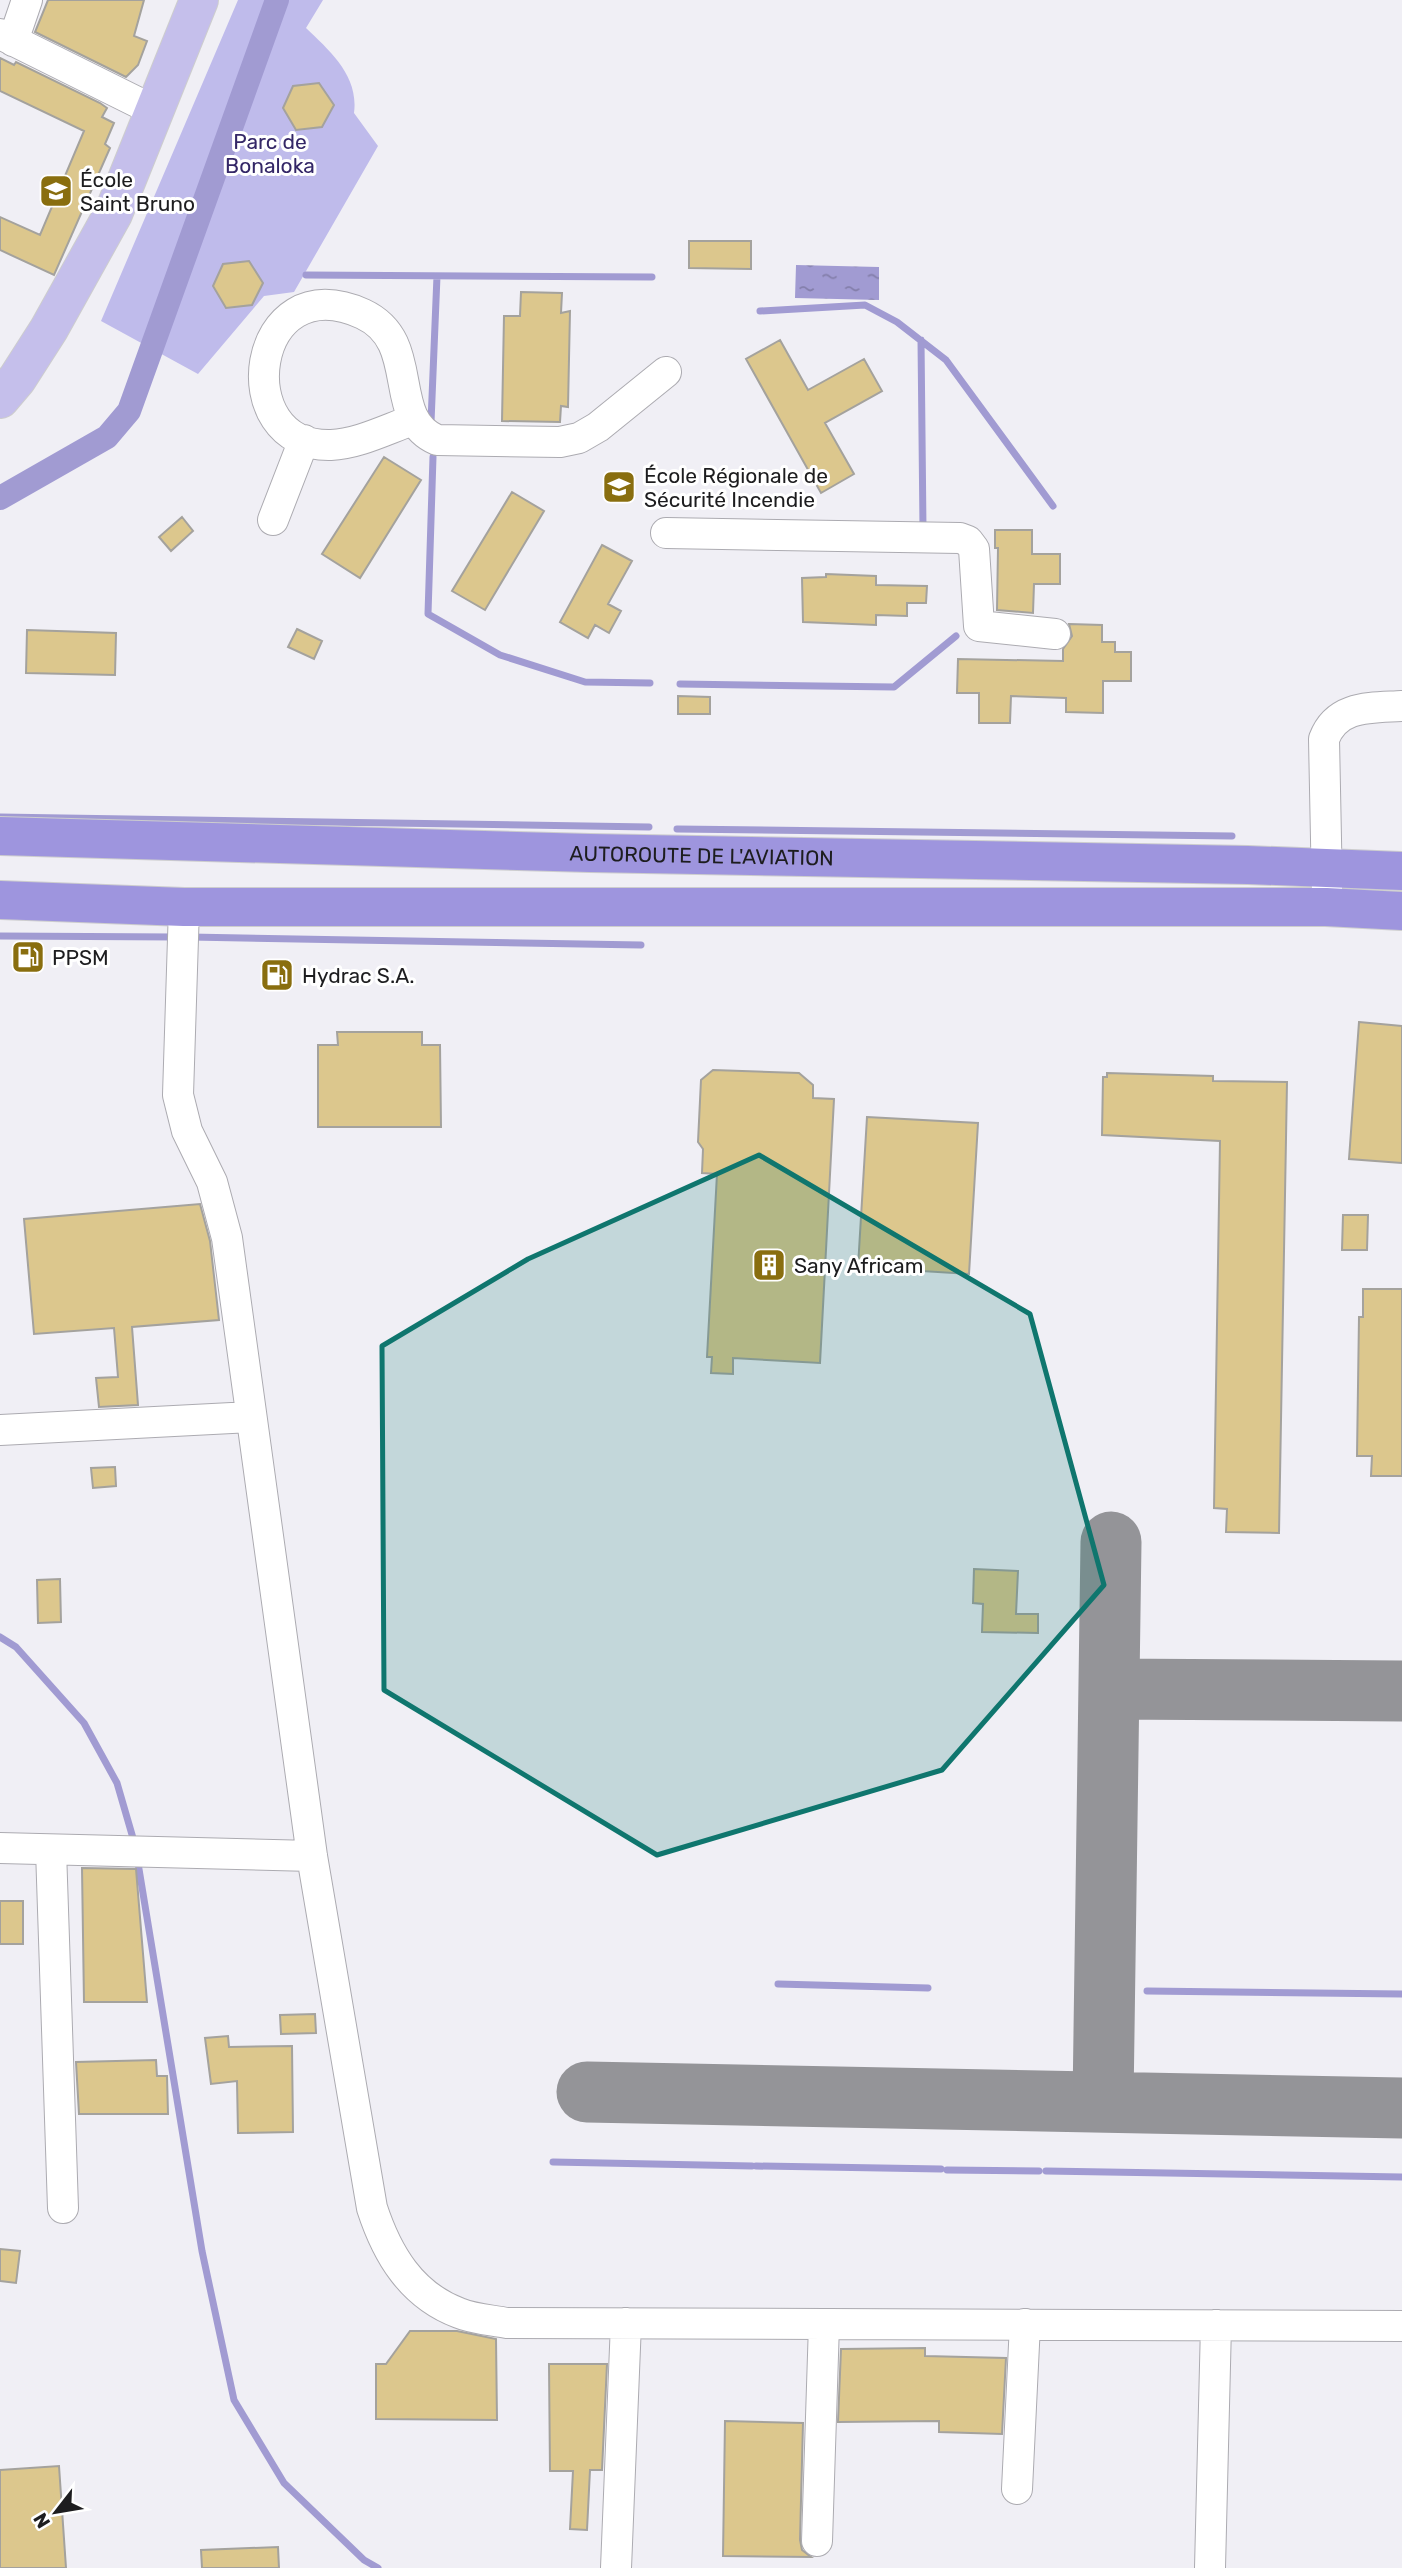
<svg xmlns="http://www.w3.org/2000/svg" width="1402" height="2568" font-family="Rubik,sans-serif">
	<style>
		.park { fill: #bfbbeb }
		.water { fill: url(#water-ripples) }
		.lines { fill: none; stroke-linecap: round; stroke-linejoin: round }
		.stream { stroke: #a19bd2; stroke-width: 7 }
		.canal { stroke: #a19bd2; stroke-width: 24 }
		.taxiway { stroke: #949498; stroke-width: 61 }
		.building { fill: #dcc78d; stroke: #a4a29d; stroke-width: 2 }
		.minor-casing { stroke: #acabb1; stroke-width: 32 }
		.major-casing { stroke: #cdcdce; stroke-width: 40 }
		.highway-casing { stroke: #cdcdce; stroke-width: 40 }
		.minor { stroke: #fff; stroke-width: 30 }
		.major { stroke: #c5bfeb; stroke-width: 38 }
		.highway { stroke: #9e95de; stroke-width: 38 }
		.marked { fill: #0f766e; fill-opacity: 0.2; stroke: #0f766e; stroke-width: 5; stroke-linejoin: round }
		.labels { text-anchor: middle; dominant-baseline: central; stroke-width: 6; stroke-linejoin: round; paint-order: stroke }
		.park-label { font-size: 21px; fill: #342767; stroke: #fff }
		.poi-label { font-size: 21px; fill: #1d1d1f; stroke: #fff; text-anchor: start }
		.street-label { font-size: 21px; fill: #1d1d1f; stroke: #fff }
	</style>
	<defs>
		<pattern id="water-ripples" width="26" height="14" patternUnits="userSpaceOnUse" patternTransform="scale(1.75)"><rect width="26" height="14" fill="#a19bd2"/><path d="M2 4q2-2 4 0t4 0M15 11q2-2 4 0t4 0" fill="none" stroke="#837eaa"/></pattern>
	</defs>
	<rect width="100%" height="100%" fill="#f0eff5"/>
	<path class="park" d="M238 0H323L306 28C330 51 359 76 354 113L378 146 294 292 264 296 198 374 101 321Z"/>
	<path class="water" d="M796 265 879 267V300L795 298Z"/>
	<g class="lines">
		<path class="stream" d="M306 275 652 277
			M760 311 865 305 897 322 946 360 1053 506
			M921 340 923 529
			M431 422 437 276
			M433 457 428 614 500 655 585 682 650 683
			M680 684 894 687 956 636
			M0 817 649 827
			M677 829 1232 836
			M0 936 175 937
			M190 937 641 945
			M0 1637 16 1647 84 1723 117 1783 135 1845
			M137 1857 202 2251 234 2400 284 2483 364 2560 378 2568
			M778 1984 928 1988
			M1147 1991 1402 1994
			M553 2162 752 2166
			M756 2166 941 2169
			M947 2170 1039 2171
			M1046 2171 1402 2177"/>
		<path class="canal" d="M0 498 107 437 129 411 277 0"/>
		<path class="taxiway" d="M1109 1689 1402 1691
			M587 2092 1402 2108
			M1103 2102 1111 1542"/>
	</g>
	<path class="building" d="M48 0H144L134 36 147 41 138 65 126 77 35 32Z
		M0 58 14 65 16 62 100 103 107 108 102 117 114 123 105 144 110 148 54 275 0 250V217L40 235 84 131 0 91Z
		M319 83 334 105 322 127 296 130 283 108 293 86Z
		M689 241H751V269L689 268Z
		M249 261 263 283 252 305 226 308 213 286 223 264Z
		M521 292 562 293 561 313 570 311 568 407 561 406 560 422 502 421 504 316H520Z
		M780 340 808 390 864 359 882 391 825 423 854 474 821 493 746 359Z
		M384 457 421 480 360 578 322 554Z
		M512 492 544 511 485 610 452 591Z
		M182 517 193 531 171 551 159 537Z
		M995 530H1032V554H1060V584H1034L1033 613 997 610 998 548H995Z
		M602 545 632 561 608 604 621 611 609 633 595 625 588 638 560 622Z
		M826 574 876 576V585L927 586 926 603H907V616L876 615V625L803 622 802 578 826 577Z
		M1069 624 1102 625V642H1115V652H1131V681H1103V713L1066 712V698L1011 696 1010 723H979V693H957L958 659 1063 661V649L1072 636Z
		M297 629 322 641 314 659 288 647Z
		M27 630 116 633 115 675 26 673Z
		M678 696 710 697V714H678Z
		M1359 1022 1402 1026V1163L1349 1159Z
		M337 1032H422V1045H440L441 1127H318V1045H338Z
		M713 1070 799 1073 813 1085V1098L834 1099 820 1363 733 1358V1374L711 1373 712 1357H707L717 1174 702 1173 703 1149 698 1142 701 1080Z
		M1107 1073 1213 1076V1081L1287 1082 1279 1533 1226 1532 1227 1509 1214 1508 1220 1141 1102 1135 1103 1077H1107Z
		M867 1117 978 1123 969 1274 858 1267Z
		M200 1204 210 1241 219 1320 132 1327 138 1405 99 1407 96 1378 118 1377 114 1328 34 1334 24 1219Z
		M1343 1215H1368L1367 1250H1342Z
		M1363 1289H1402V1476H1371L1372 1456H1357L1359 1317H1363Z
		M115 1467 116 1486 93 1488 91 1468Z
		M974 1569 1018 1571 1016 1614H1038V1633L982 1632 983 1604 973 1603Z
		M60 1579 61 1622 38 1623 37 1580Z
		M82 1868 136 1869 147 2002H84Z
		M0 1901H23V1944H0Z
		M315 2014 316 2033 281 2034 280 2015Z
		M228 2036 229 2047 292 2046 293 2132 238 2133 237 2081 211 2084 205 2038Z
		M156 2060 157 2076H167L168 2114H79L76 2062Z
		M0 2249 20 2251 16 2283 0 2281Z
		M410 2331H457L496 2339 497 2420 376 2419V2364H386Z
		M925 2348V2356L1006 2358 1002 2434 939 2432V2421L838 2422 841 2349Z
		M549 2364H607L602 2470H590L587 2530 570 2529 573 2471H550Z
		M725 2421 803 2423 800 2540 802 2550 811 2557 723 2556Z
		M59 2466 66 2568H0V2470Z
		M278 2547 279 2568H202L201 2550Z"/>
	<g class="lines">
		<defs>
			<path id="minor" d="M0 34 153 110
				M13 41 27 0
				M413 420C387 429 358 444 331 445 226 448 250 262 363 314 423 342 385 418 437 440L560 442 579 438 598 427 666 372
				M273 520 304 440
				M666 533 960 538 968 541 974 549 979 626 1055 634
				M1327 889 1324 739C1337 705 1370 708 1402 706
				M184 907 178 1095 187 1131 212 1182 227 1238 312 1856 372 2208C387 2254 411 2295 459 2313 473 2319 491 2320 507 2323L1402 2326
				M0 1430 251 1417
				M0 1848 312 1856
				M51 1850 63 2208
				M1017 2489 1025 2324
				M817 2541 824 2324
				M616 2568 626 2323
				M1210 2568 1216 2325"/>
			<path id="major" d="M0 399 17 379 49 329 113 214 199 0"/>
			<g id="highway">
				<path id="s1" d="M0 836 590 853 1248 865 1402 871"/>
				<path d="M0 900 184 907H1326L1402 911"/>
			</g>
		</defs>
		<use href="#minor" class="minor-casing"/>
		<use href="#major" class="major-casing"/>
		<use href="#highway" class="highway-casing"/>
		<use href="#minor" class="minor"/>
		<use href="#major" class="major"/>
		<use href="#highway" class="highway"/>
	</g>
	<path class="marked" d="M759 1155 1030 1314 1104 1585 942 1770 657 1855 384 1690 382 1346 528 1259Z"/>
	<defs>
		<symbol id="school-square" viewBox="-11 -11 22 22"><rect x="-9" y="-9" width="18" height="18" rx="4" fill="#896e0f" stroke="#fff"/><path d="M0-5L7-2L0 1L-7-2ZM-4 1L0 2.5L4 1V4Q0 6-4 4Z" fill="#fff"/></symbol>
		<symbol id="fuel-square" viewBox="-11 -11 22 22"><rect x="-9" y="-9" width="18" height="18" rx="4" fill="#896e0f" stroke="#fff"/><path d="M-5.5-6h7V0h2V4h1.3V-2.5L3-4.5l.8-.8L6-3V5H2.5V1h-1V6h-7ZM-4.2-4.7v3.2H.2V-4.7Z" fill="#fff"/></symbol>
		<symbol id="building-square" viewBox="-11 -11 22 22"><rect x="-9" y="-9" width="18" height="18" rx="4" fill="#896e0f" stroke="#fff"/><path d="M-4-6H4V6H1V3H-1V6H-4ZM-2.5-4.3h1.7v1.8h-1.7ZM.8-4.3h1.7v1.8H.8ZM-2.5-1h1.7V.8h-1.7ZM.8-1h1.7V.8H.8Z" fill="#fff"/></symbol>
	</defs>
	<g fill-rule="evenodd">
		<use href="#school-square" x="37" y="172" width="38" height="38"/>
		<use href="#school-square" x="600" y="468" width="38" height="38"/>
		<use href="#fuel-square" x="9" y="938" width="38" height="38"/>
		<use href="#fuel-square" x="258" y="956" width="38" height="38"/>
		<use href="#building-square" x="750" y="1246" width="38" height="38"/>
	</g>
	<g class="labels">
		<g class="park-label">
			<text x="270" y="141">Parc de<tspan x="270" dy="24">Bonaloka</tspan></text>
		</g>
		<g class="poi-label">
			<text x="80" y="179">École<tspan x="80" dy="24">Saint Bruno</tspan></text>
			<text x="644" y="475">École Régionale de<tspan x="644" dy="24">Sécurité Incendie</tspan></text>
			<text x="52" y="957">PPSM</text>
			<text x="302" y="975">Hydrac S.A.</text>
			<text x="794" y="1265">Sany Africam</text>
		</g>
		<g class="street-label">
			<text stroke="none"><textPath href="#s1" startOffset="702">AUTOROUTE DE L'AVIATION</textPath></text>
		</g>
	</g>
	<g transform="translate(56 2512) rotate(239)" stroke="#ffffff" stroke-width="5" paint-order="stroke">
	<path d="M0-5L12 26L0 18L-12 26Z" fill="#1d1d1f"/>
	<text y="-10" font-size="19" font-weight="bold" text-anchor="middle" fill="#1d1d1f">N</text>
	</g>
</svg>
